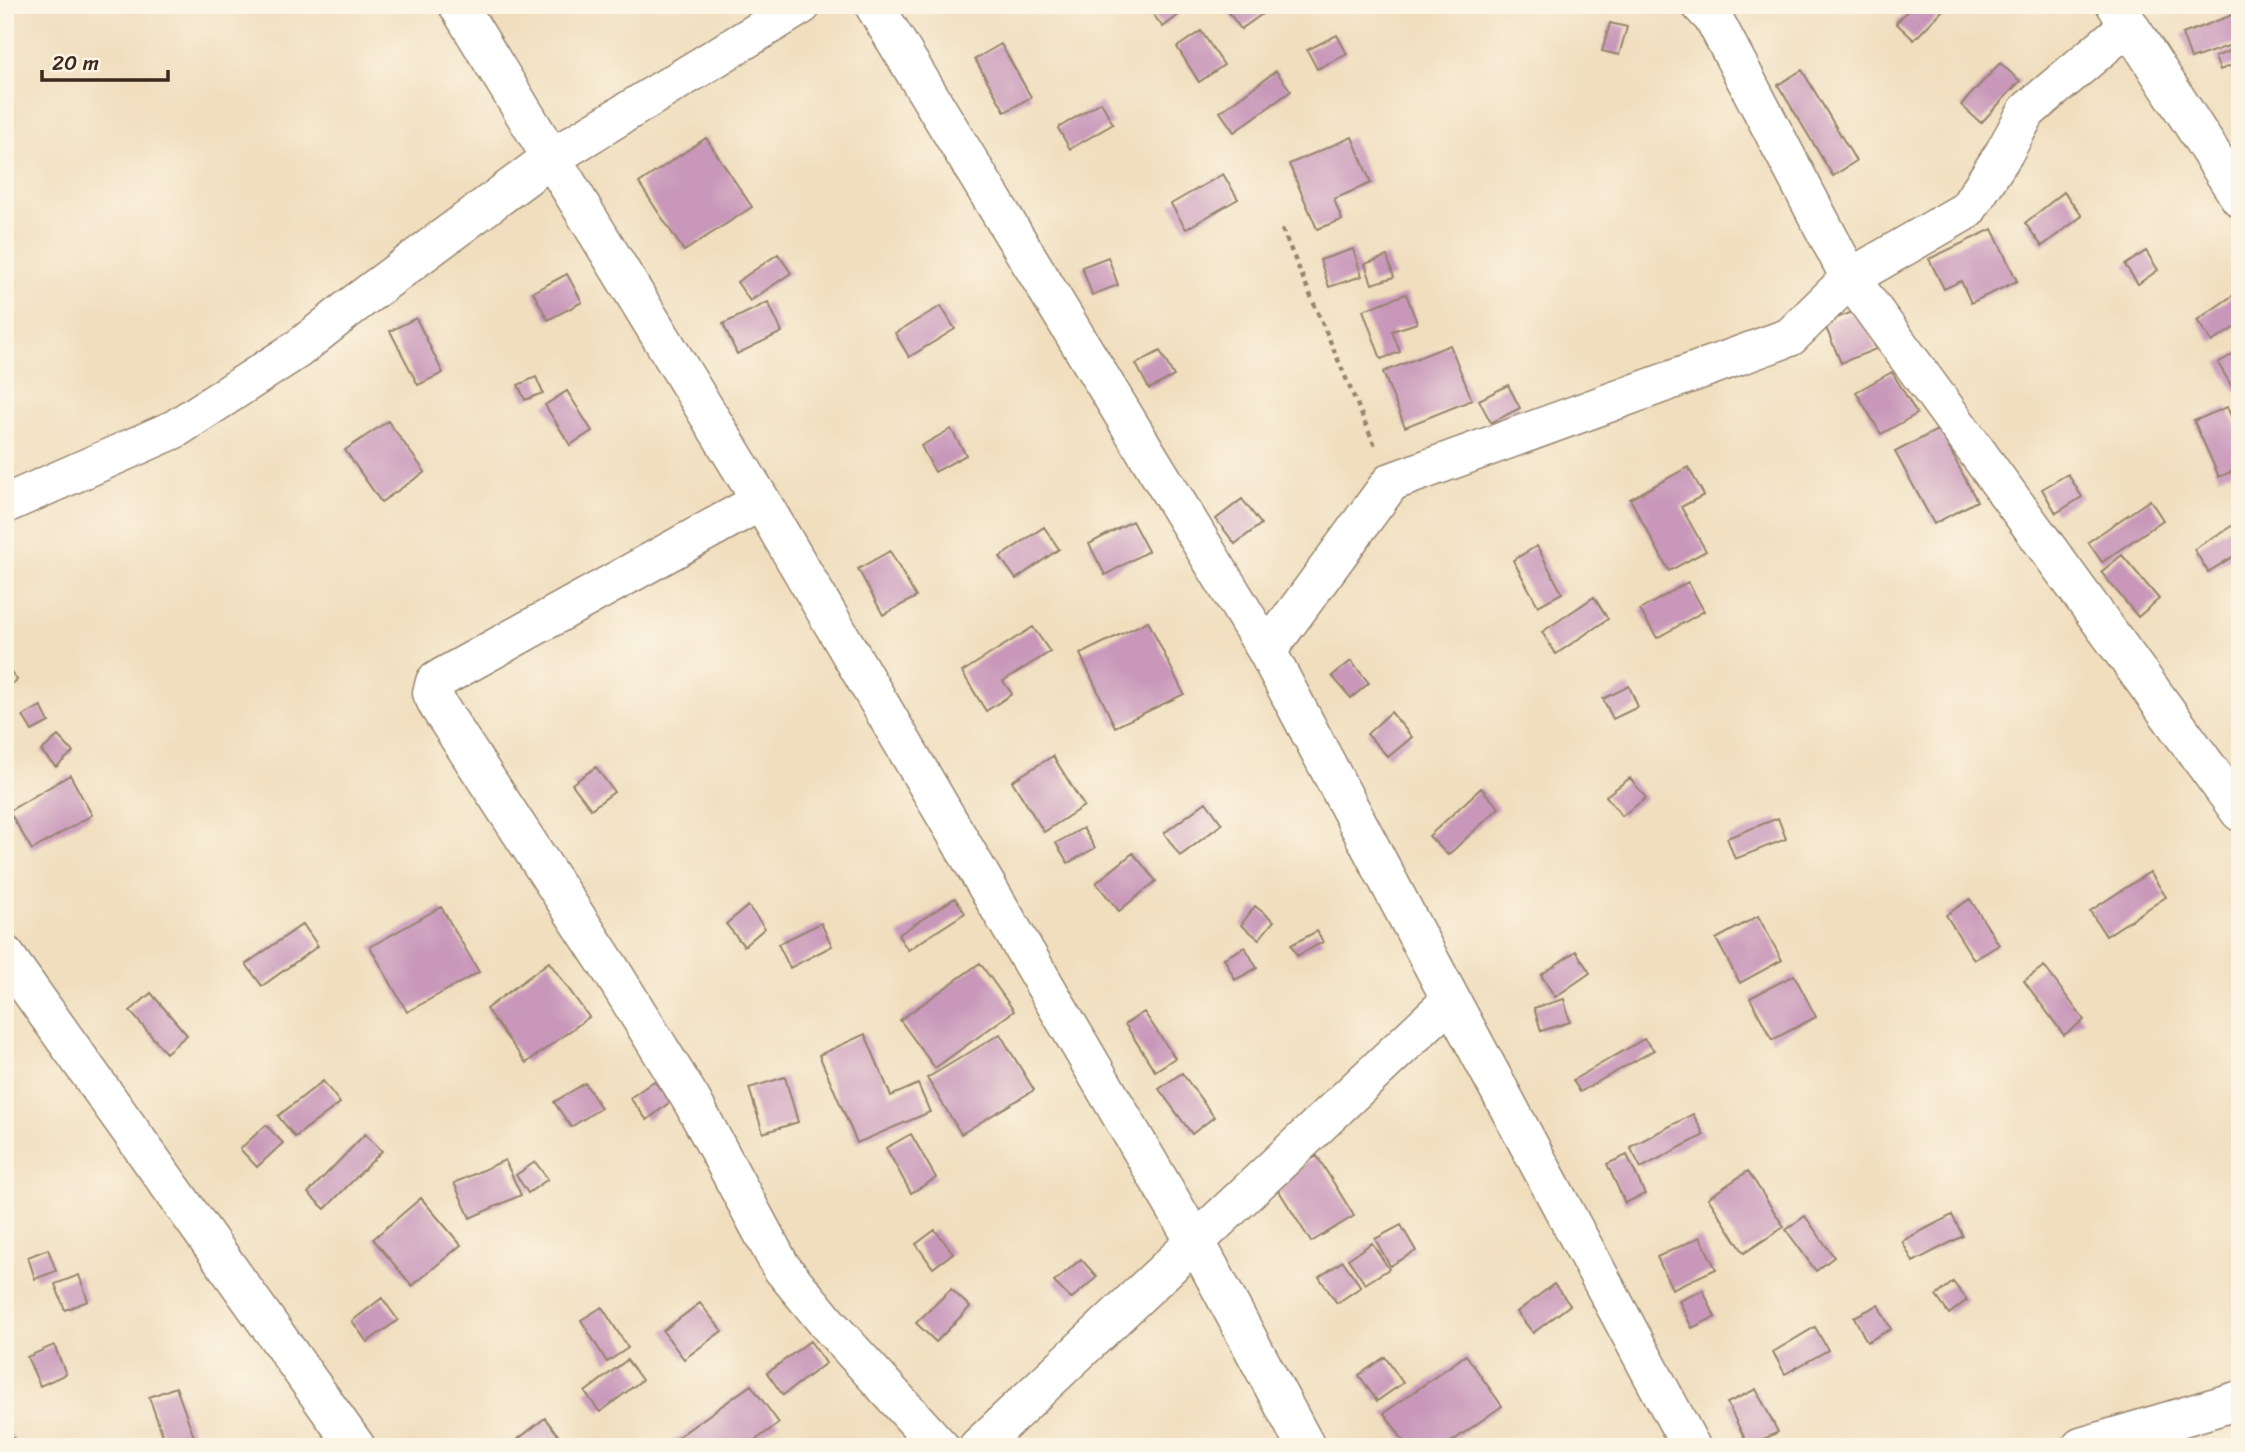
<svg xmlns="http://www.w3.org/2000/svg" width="2245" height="1452" font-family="Sriracha,sans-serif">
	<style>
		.building { fill: #c897ba }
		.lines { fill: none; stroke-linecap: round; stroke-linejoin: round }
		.minor-casing { stroke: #96846e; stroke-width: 41 }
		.path { stroke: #96846e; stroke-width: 4.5; stroke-dasharray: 5 5; stroke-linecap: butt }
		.minor { stroke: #fff; stroke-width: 38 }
	</style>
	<rect width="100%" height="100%" fill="#fcf5e5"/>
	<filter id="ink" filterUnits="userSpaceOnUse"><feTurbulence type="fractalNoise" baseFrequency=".0143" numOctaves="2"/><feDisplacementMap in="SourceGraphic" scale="14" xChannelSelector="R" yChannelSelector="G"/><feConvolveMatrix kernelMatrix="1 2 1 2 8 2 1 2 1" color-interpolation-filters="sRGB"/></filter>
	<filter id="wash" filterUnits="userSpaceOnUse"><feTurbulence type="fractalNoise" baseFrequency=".00686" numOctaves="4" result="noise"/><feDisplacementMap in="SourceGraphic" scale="28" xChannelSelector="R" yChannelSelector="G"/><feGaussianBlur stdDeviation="1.57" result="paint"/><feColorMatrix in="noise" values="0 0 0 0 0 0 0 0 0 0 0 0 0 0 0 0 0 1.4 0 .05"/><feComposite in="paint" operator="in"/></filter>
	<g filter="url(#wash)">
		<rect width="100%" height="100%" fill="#f0debe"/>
		<g id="blocks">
			<path class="building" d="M1146 5H1191L1163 27Z
				M1223 5H1275L1241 29Z
				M1913 5H1948L1914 40 1896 23Z
				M2232 15 2240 36V42L2191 59 2182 34Z
				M1610 23 1627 27 1619 55 1602 51Z
				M1201 31 1224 65 1199 82 1177 47Z
				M1337 35 1347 54 1317 69 1307 50Z
				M1001 44 1031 97 1005 112 975 59Z
				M2240 47V62L2220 70 2215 57Z
				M2000 63 2020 81 1981 123 1961 105Z
				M1802 70 1856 161 1833 176 1778 85Z
				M1276 71 1291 91 1234 132 1220 112Z
				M1101 102 1113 124 1070 149 1058 128Z
				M1352 137 1371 183 1334 199 1342 220 1317 229 1289 164Z
				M706 138 752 207 684 251 639 183Z
				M1223 174 1238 199 1186 229 1171 204Z
				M2064 192 2082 216 2042 246 2025 223Z
				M1992 229 2017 281 1971 303 1961 281 1944 289 1929 259Z
				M1353 249 1362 276 1329 287 1320 260Z
				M2146 251 2158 270 2138 284 2125 265Z
				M778 254 791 273 750 301 737 282Z
				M1387 256 1394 277 1372 284 1365 264Z
				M1108 257 1118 285 1092 295 1082 267Z
				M567 274 582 302 548 320 533 292Z
				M2238 292 2240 295V324L2212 342 2197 320Z
				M1406 294 1417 323 1392 331 1400 352 1381 359 1363 310Z
				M768 302 782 332 737 354 723 324Z
				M941 306 955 329 909 357 895 333Z
				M1860 309 1876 349 1841 363 1824 323Z
				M416 318 443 373 418 385 390 331Z
				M1450 345 1472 400 1405 427 1383 372Z
				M2240 350V390L2235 392 2218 363Z
				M1160 351 1174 376 1149 389 1136 364Z
				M1892 372 1917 414 1881 434 1856 392Z
				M536 377 543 393 525 400 518 385Z
				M1508 385 1520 408 1491 423 1479 400Z
				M567 391 592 431 570 445 545 405Z
				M2227 407 2240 436V468L2219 477 2194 421Z
				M388 421 425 472 381 502 345 450Z
				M951 429 966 455 935 472 921 446Z
				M1939 429 1977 501 1934 524 1895 452Z
				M1688 467 1704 495 1681 507 1706 551 1669 571 1630 499Z
				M2068 474 2082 497 2056 513 2042 489Z
				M1242 499 1261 524 1235 544 1216 519Z
				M2150 500 2163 520 2102 562 2088 542Z
				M1132 521 1148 551 1105 575 1089 544Z
				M2240 521V552L2208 572 2194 549Z
				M1044 527 1059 549 1016 579 1000 557Z
				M1537 546 1562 593 1538 606 1513 560Z
				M890 551 916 597 883 615 858 569Z
				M2122 555 2159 599 2138 617 2101 572Z
				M1688 582 1704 611 1657 638 1640 610Z
				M1594 597 1608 619 1556 654 1542 632Z
				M1148 621 1184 694 1115 727 1080 654Z
				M1033 627 1050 652 1003 681 1012 694 986 711 962 672Z
				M1351 661 1369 683 1351 698 1332 676Z
				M5 663 17 680 5 689Z
				M1629 686 1638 707 1613 719 1603 699Z
				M41 706 49 722 32 731 23 716Z
				M1391 712 1412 737 1388 757 1367 734Z
				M58 736 73 752 56 767 41 751Z
				M1053 756 1084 806 1044 832 1012 781Z
				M596 767 614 792 591 809 572 784Z
				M70 775 92 815 32 850 9 811Z
				M1630 778 1646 798 1622 816 1606 796Z
				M1481 788 1499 808 1448 855 1429 836Z
				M1206 802 1222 824 1180 856 1164 833Z
				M1778 818 1786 839 1735 859 1727 838Z
				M1083 828 1095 848 1068 863 1056 843Z
				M1133 853 1156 881 1119 911 1096 883Z
				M2150 872 2166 897 2106 936 2090 911Z
				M955 898 965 913 908 950 898 935Z
				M1970 899 1999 945 1974 960 1946 915Z
				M748 906 765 928 744 946 726 924Z
				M1255 906 1274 921 1259 939 1241 925Z
				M441 907 479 972 407 1012 370 947Z
				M1758 916 1782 960 1740 983 1716 939Z
				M821 923 832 946 790 968 778 944Z
				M303 924 318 946 262 986 246 964Z
				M1317 931 1323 942 1297 956 1291 945Z
				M1245 947 1257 968 1235 980 1224 958Z
				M1576 951 1590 973 1555 997 1541 975Z
				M549 962 589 1017 526 1063 486 1009Z
				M980 963 1014 1011 935 1068 900 1020Z
				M2044 966 2084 1020 2064 1035 2024 981Z
				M1794 975 1816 1017 1772 1040 1750 998Z
				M151 993 187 1035 166 1053 130 1011Z
				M1564 999 1570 1022 1541 1031 1534 1008Z
				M1144 1012 1175 1058 1155 1071 1125 1024Z
				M865 1034 891 1096 918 1084 930 1112 857 1143 819 1055Z
				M1000 1034 1034 1090 961 1134 927 1078Z
				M1644 1039 1654 1050 1580 1092 1573 1080Z
				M1182 1073 1214 1117 1192 1134 1159 1089Z
				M785 1077 798 1122 763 1133 749 1088Z
				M323 1081 340 1103 295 1137 278 1116Z
				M654 1081 670 1102 647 1120 630 1098Z
				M585 1083 601 1108 571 1127 554 1102Z
				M1693 1114 1704 1135 1641 1168 1630 1147Z
				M266 1125 283 1143 257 1167 240 1149Z
				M365 1134 382 1151 325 1209 308 1193Z
				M911 1134 936 1178 911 1193 886 1148Z
				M1627 1155 1645 1194 1625 1203 1607 1164Z
				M1317 1156 1354 1216 1311 1242 1274 1183Z
				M505 1160 521 1195 470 1218 454 1183Z
				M535 1162 548 1179 528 1193 516 1175Z
				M1748 1171 1784 1227 1744 1253 1708 1198Z
				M421 1198 461 1245 412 1286 373 1239Z
				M1952 1215 1963 1236 1913 1262 1902 1241Z
				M1805 1216 1834 1257 1816 1271 1786 1230Z
				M1401 1225 1416 1251 1390 1266 1375 1239Z
				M935 1230 953 1253 933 1268 916 1244Z
				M1700 1237 1716 1269 1672 1289 1657 1257Z
				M1372 1243 1389 1269 1365 1284 1348 1259Z
				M48 1249 56 1271 35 1279 28 1257Z
				M1081 1259 1097 1277 1071 1299 1054 1282Z
				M1343 1261 1361 1287 1337 1303 1319 1277Z
				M79 1275 88 1301 65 1310 55 1284Z
				M1953 1282 1967 1300 1949 1314 1936 1296Z
				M1554 1284 1570 1305 1533 1333 1517 1312Z
				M951 1289 970 1307 936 1342 916 1323Z
				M1703 1290 1715 1317 1692 1328 1679 1301Z
				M382 1298 398 1320 367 1342 352 1321Z
				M700 1303 722 1331 684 1359 663 1331Z
				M1878 1305 1891 1329 1867 1342 1854 1317Z
				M602 1307 628 1348 607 1362 581 1320Z
				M1815 1327 1828 1350 1785 1374 1773 1352Z
				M810 1341 826 1363 783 1395 767 1373Z
				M54 1345 66 1374 40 1386 27 1357Z
				M1466 1355 1502 1406 1444 1447H1408L1384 1413Z
				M1385 1357 1403 1383 1377 1401 1359 1375Z
				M627 1360 642 1380 600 1412 585 1392Z
				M751 1385 779 1423 746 1447H664Z
				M176 1387 194 1437 167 1447 149 1397Z
				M1756 1389 1778 1432 1749 1447 1727 1403Z
				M545 1418 567 1447H508Z
				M5 1426 19 1447H5Z"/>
		</g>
	</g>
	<g filter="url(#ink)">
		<use href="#blocks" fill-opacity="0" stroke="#96846e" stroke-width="2"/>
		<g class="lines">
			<defs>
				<path id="minor" d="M458 5 761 501 1204 1257 1306 1447
					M874 5 1267 651 1451 1000 1691 1447
					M1701 5 1714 19 1850 278 2240 812
					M2116 5 2240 198
					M761 501 443 677 435 682 432 693 439 707 611 970 692 1101 781 1267 828 1324 940 1447
					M5 504 175 429 298 349 352 306 551 158 802 5
					M1267 651 1391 482 1790 337 1850 278 1967 210 2004 153 2027 111 2129 25
					M5 955 356 1447
					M978 1447 1451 1000
					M2081 1447 2240 1400"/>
			</defs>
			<use href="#minor" class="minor-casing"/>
			<path class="path" d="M1282 229 1375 446"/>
			<use href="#minor" class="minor"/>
		</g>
	</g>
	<rect width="2245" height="1452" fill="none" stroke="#fcf5e5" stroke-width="28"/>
	<path d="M42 70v10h126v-10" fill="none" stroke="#3b2a1e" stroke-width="3.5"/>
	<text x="52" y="70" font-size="21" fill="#3b2a1e" stroke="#fcf5e5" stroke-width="5" paint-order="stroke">20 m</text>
</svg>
